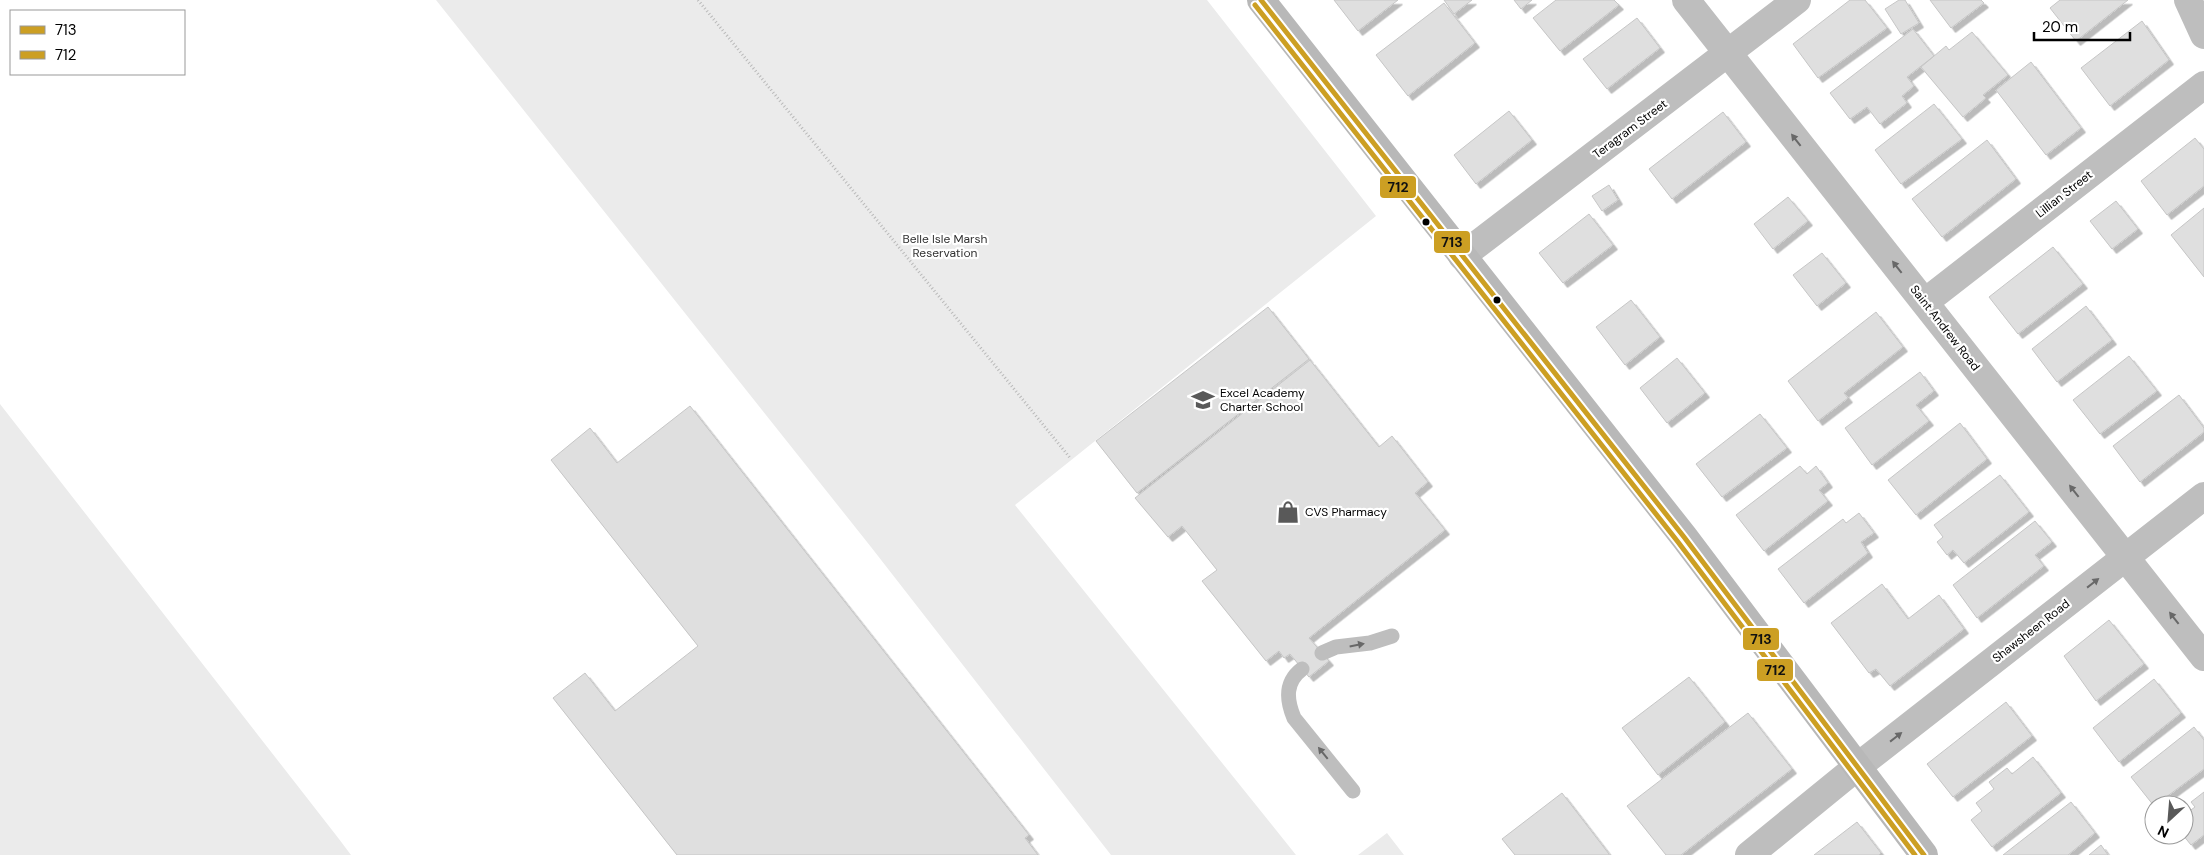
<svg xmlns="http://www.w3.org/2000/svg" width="2204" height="855" font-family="'DM Sans',sans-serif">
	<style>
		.green { fill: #ebebeb }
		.building { fill: #dfdfdf; stroke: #c6c6c6; filter: url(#shadow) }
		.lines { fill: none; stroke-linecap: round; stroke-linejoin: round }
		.path { stroke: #b9b9b9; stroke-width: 3; stroke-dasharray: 1 2.5; stroke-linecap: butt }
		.lane { stroke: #bebebe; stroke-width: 15 }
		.street { stroke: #bebebe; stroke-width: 28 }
		.secondary { stroke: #b8b8b8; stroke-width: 28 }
		.bus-1-casing { stroke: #fff; stroke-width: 9 }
		.bus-2-casing { stroke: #fff; stroke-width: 9 }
		.bus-1 { stroke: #cc9f23; stroke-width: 5 }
		.bus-2 { stroke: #cc9f23; stroke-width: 5 }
		.oneway { fill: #686868 }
		.bus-dot { fill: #000; stroke: #fff; stroke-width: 2 }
		.labels { text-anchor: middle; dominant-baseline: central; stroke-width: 4.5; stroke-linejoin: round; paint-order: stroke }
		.street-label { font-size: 12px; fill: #000; stroke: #fff }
		.park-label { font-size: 12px; fill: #323232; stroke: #fff }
		.poi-label { font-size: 12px; fill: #000; stroke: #fff; text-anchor: start }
		.line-badge { stroke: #fff; stroke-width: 2 }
		.pale-badge-label { font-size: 14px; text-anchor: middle; font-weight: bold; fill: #111 }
	</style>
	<defs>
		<filter id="shadow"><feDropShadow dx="4.5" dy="4.5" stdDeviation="0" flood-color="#0004"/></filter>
	</defs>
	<rect width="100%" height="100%" fill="#fff"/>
	<path class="green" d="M436 0H1207L1376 216 1015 505 1296 855H1111L871 547Z
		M0 404 339 839 351 855H0Z
		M1387 833 1404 855H1358Z"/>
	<path class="building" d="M1334 0H1398L1358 31Z
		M1444 0H1472L1454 14Z
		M1514 0H1532L1521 9Z
		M1556 0H1614L1619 5 1560 51 1533 18Z
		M1850 0H1865L1887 28 1818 78 1793 44Z
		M1899 0H1905L1919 23 1901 34 1885 9Z
		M1930 0H1981L1984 3 1951 28Z
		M2060 0H2128L2076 41 2050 8Z
		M1444 3 1475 43 1408 96 1376 55Z
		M1637 18 1660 48 1607 89 1583 59Z
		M2142 21 2169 60 2110 106 2081 68Z
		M1913 29 1934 56 1907 77 1914 86 1902 96 1907 103 1880 124 1867 107 1850 119 1830 93Z
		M1972 32 2008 75 1983 95 1986 98 1963 117 1921 67 1946 46 1949 50Z
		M2031 62 2081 128 2046 155 1996 90Z
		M1934 104 1962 139 1901 184 1875 150Z
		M1509 111 1532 140 1476 184 1454 155Z
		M1723 112 1746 142 1672 199 1649 169Z
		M2195 138 2204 149V186L2167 215 2141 181Z
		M1987 140 2016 179 1942 237 1912 199Z
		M1609 185 1618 200 1602 211 1592 196Z
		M1788 197 1808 221 1773 249 1754 224Z
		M2116 201 2138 229 2112 249 2090 221Z
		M2204 208V277L2171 235Z
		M1589 214 1613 245 1563 283 1539 253Z
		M2053 247 2083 284 2018 334 1989 297Z
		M1822 253 1846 283 1817 306 1793 275Z
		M1631 300 1660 337 1625 365 1596 327Z
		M2086 306 2112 340 2057 382 2032 349Z
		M1268 307 1309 359 1137 493 1096 441Z
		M1876 312 1903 347 1844 393 1848 398 1818 421 1788 381Z
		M2129 356 2157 391 2100 434 2073 400Z
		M1677 358 1705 393 1667 423 1640 388Z
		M1310 360 1379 447 1392 436 1428 482 1415 493 1445 530 1309 638 1329 661 1309 677 1290 654 1284 658 1279 651 1266 661 1202 581 1217 570 1182 526 1168 537 1135 498Z
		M1920 372 1934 391 1916 405 1929 421 1872 465 1845 428Z
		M2179 395 2204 428V432L2140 482 2113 446Z
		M690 406 1029 835 1025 838 1038 855H677L553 698 585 673 615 711 698 646 551 460 590 428 617 463Z
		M1760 414 1787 448 1722 497 1696 464Z
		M1960 423 1987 459 1916 515 1888 480Z
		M1800 466 1807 474 1816 466 1828 483 1819 490 1828 501 1764 551 1736 515Z
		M2000 475 2029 512 1964 563 1953 550 1947 555 1937 542 1943 537 1934 525Z
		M1859 513 1874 533 1861 542 1868 553 1804 603 1778 569 1843 519 1846 523Z
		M2035 521 2052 542 2035 555 2044 566 1977 618 1953 585Z
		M1882 584 1908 619 1939 595 1964 629 1890 686 1876 669 1869 673 1831 623Z
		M2109 620 2144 664 2096 701 2064 656Z
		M1689 677 1725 722 1658 775 1622 728Z
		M2154 679 2181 713 2119 762 2093 728Z
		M2006 702 2032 736 1953 797 1927 764Z
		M1748 713 1792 769 1681 855H1666L1627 806Z
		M2194 727 2204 740V769L2154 806 2131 777Z
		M2033 757 2061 793 1992 847 1971 820 1982 811 1976 803 1994 789 1989 782 2007 768 2012 774Z
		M2204 792V835L2191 845 2183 835 2184 815 2195 807 2191 802Z
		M1562 793 1609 854V855H1515L1502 839Z
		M2071 802 2095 833 2068 855H2003Z
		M1857 822 1881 853 1879 855H1814Z
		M2101 845 2108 855H2089Z"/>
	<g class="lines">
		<path class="path" d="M698 0 1071 459"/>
		<path class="lane" d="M1322 653 1336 647 1370 643 1392 636
			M1302 669C1285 682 1286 699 1294 718L1353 791"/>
		<path class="street" d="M1686 0 2204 657
			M2188 0 2204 35
			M1462 256 1797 0
			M1925 302 2204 85
			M1749 855 1857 767 2204 496"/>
		<path class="secondary" d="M1261 0 1684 537 1924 855"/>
		<defs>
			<path id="bus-1" d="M1261 0 1684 537 1924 855"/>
			<path id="bus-2" d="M1255 5 1678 542 1915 855"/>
		</defs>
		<use href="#bus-1" class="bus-1-casing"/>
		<use href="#bus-2" class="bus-2-casing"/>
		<use href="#bus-1" class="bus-1"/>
		<use href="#bus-2" class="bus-2"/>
	</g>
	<defs><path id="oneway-solid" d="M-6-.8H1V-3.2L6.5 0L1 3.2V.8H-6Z" transform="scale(1.25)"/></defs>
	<g class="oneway">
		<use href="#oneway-solid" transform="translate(1796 140) rotate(-128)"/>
		<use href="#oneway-solid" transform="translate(1897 267) rotate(-128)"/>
		<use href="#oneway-solid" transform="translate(2074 491) rotate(-128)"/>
		<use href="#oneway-solid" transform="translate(2093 583) rotate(-38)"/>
		<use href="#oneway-solid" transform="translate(2174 618) rotate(-128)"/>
		<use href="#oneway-solid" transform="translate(1357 645) rotate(-11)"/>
		<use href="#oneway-solid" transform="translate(1896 737) rotate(-38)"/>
		<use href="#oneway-solid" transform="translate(1323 753) rotate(-129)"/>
	</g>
	<defs>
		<symbol id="school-bare" viewBox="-9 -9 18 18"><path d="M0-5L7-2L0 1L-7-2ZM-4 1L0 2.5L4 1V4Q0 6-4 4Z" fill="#595959" stroke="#fff" stroke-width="2.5" paint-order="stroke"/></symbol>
		<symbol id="shop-bare" viewBox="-9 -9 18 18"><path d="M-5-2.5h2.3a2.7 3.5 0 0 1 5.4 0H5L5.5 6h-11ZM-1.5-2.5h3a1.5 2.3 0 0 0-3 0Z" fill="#595959" stroke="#fff" stroke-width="2.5" paint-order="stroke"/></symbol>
	</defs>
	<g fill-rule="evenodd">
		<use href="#school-bare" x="1187" y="384" width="32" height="32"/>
		<use href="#shop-bare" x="1272" y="496" width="32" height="32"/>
	</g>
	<g class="bus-dot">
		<circle cx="1426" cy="222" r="4.5"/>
		<circle cx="1497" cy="300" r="4.5"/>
	</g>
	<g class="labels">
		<g class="street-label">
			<text transform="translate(1630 129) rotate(-37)">Teragram Street</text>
			<text transform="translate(2064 194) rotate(-38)">Lillian Street</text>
			<text transform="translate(1945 328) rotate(52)">Saint Andrew Road</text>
			<text transform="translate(2031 631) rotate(-38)">Shawsheen Road</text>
		</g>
		<g class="park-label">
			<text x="945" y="239">Belle Isle Marsh<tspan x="945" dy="14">Reservation</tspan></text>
		</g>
		<g class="poi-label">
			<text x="1220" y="393">Excel Academy<tspan x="1220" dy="14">Charter School</tspan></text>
			<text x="1305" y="512">CVS Pharmacy</text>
		</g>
	</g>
	<g class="line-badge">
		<rect x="1379" y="175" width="38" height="24" rx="5" fill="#cc9f23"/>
		<rect x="1433" y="230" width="38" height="24" rx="5" fill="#cc9f23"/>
		<rect x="1742" y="627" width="38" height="24" rx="5" fill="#cc9f23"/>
		<rect x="1756" y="658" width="38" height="24" rx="5" fill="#cc9f23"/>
	</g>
	<g class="pale-badge-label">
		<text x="1398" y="192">712</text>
		<text x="1452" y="247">713</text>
		<text x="1761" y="644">713</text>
		<text x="1775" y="675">712</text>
	</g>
	<rect x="10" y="10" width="175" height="65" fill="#ffffff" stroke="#999999"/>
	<rect x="20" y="26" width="25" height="8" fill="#cc9f23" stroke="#999999"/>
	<text x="55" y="35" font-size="15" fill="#000000">713</text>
	<rect x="20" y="51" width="25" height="8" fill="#cc9f23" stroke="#999999"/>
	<text x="55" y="60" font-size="15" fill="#000000">712</text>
	<g transform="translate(2169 820) rotate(206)"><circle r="24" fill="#ffffff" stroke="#999999"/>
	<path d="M0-4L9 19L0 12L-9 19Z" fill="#595959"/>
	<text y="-8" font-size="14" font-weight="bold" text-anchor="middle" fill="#000000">N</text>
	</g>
	<path d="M2034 32v8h96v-8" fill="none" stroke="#000000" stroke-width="2.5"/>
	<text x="2042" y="32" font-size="15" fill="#000000" stroke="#ffffff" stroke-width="4" paint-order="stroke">20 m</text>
</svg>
